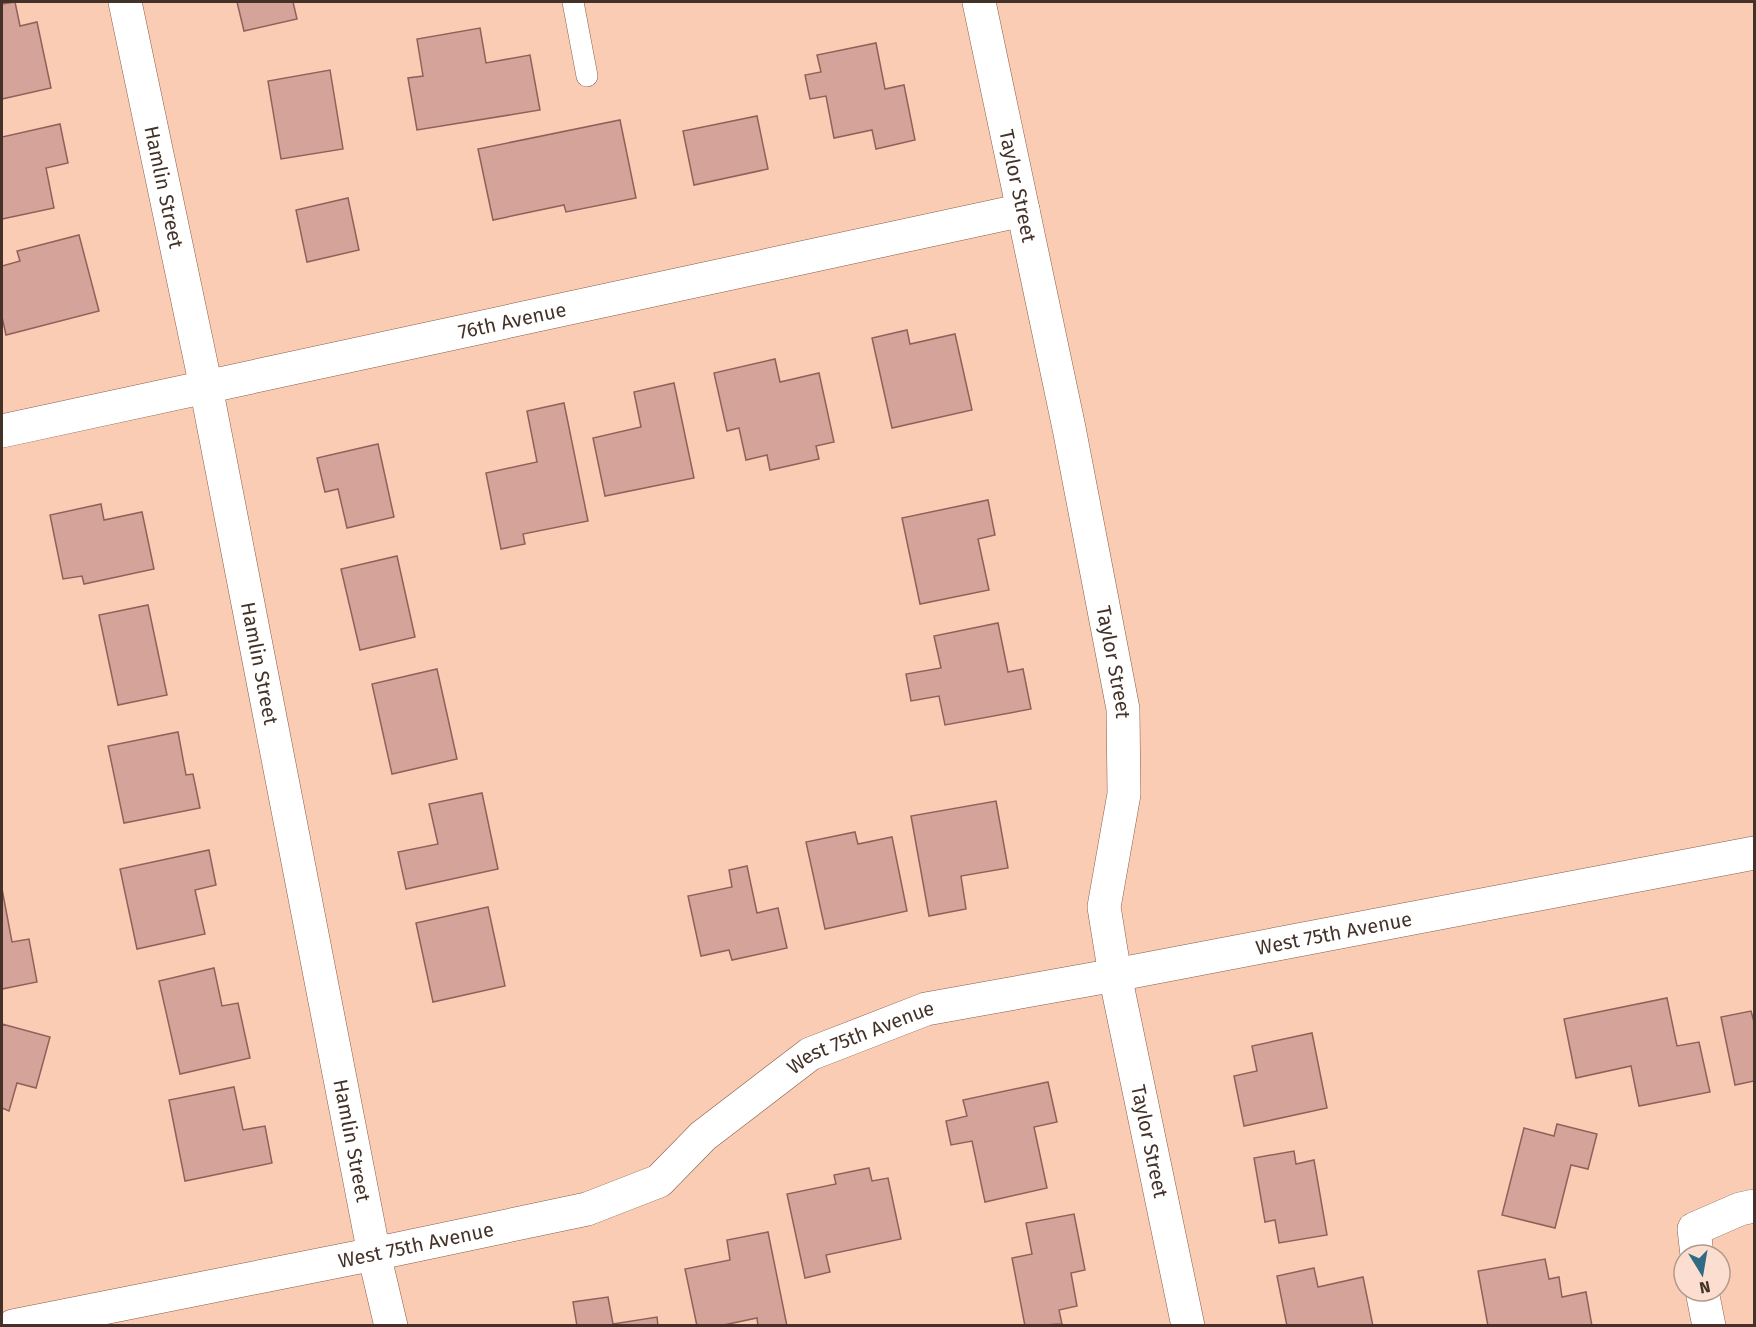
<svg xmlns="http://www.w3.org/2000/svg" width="1756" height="1327" font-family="'Fira Sans',sans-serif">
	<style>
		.building { fill: #d6a39b; stroke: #90615a; stroke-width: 1.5 }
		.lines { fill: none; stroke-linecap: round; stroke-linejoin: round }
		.lane-casing { stroke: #855c47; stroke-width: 22 }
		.street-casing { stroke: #855c47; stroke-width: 34 }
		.lane { stroke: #fff; stroke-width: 21 }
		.street { stroke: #fff; stroke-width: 33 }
		.labels { text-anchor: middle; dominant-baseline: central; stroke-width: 4.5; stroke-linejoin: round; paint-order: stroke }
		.street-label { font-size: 20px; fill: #443228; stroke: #fbdecf }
	</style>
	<rect width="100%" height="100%" fill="#fbccb4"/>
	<path class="building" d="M15 2 20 26 37 22 51 88 2 99V4Z
		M237 2H293L297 19 244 31Z
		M480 28 486 63 530 55 540 110 417 130 408 78 423 76 417 39Z
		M876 43 885 89 904 85 915 140 876 149 872 130 834 138 826 96 810 99 805 75 821 72 817 55Z
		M330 70 343 149 281 159 268 81Z
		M757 116 768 169 694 185 683 131Z
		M620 120 636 198 566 212 564 205 493 220 478 149Z
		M60 124 68 163 46 168 54 208 2 219V137Z
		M348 198 359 250 307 262 296 210Z
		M79 235 99 311 6 335 2 317V266L20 261 17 251Z
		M907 330 910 344 955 334 972 410 892 428 872 338Z
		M775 359 780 382 819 373 834 442 816 446 819 459 770 470 767 455 746 460 739 428 727 431 714 373Z
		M674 383 694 478 605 496 593 438 641 427 634 392Z
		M564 403 588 521 523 534 525 544 501 549 486 473 537 462 527 411Z
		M378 444 394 517 347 528 338 489 325 492 317 458Z
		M988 500 995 535 978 539 989 590 920 604 902 518Z
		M101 504 104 520 142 512 154 569 84 584 82 576 63 579 50 515Z
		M397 556 415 637 360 650 341 569Z
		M148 605 167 695 118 705 99 615Z
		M998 623 1008 672 1023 669 1031 709 945 725 939 696 911 701 906 674 941 668 934 636Z
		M437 669 457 759 392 774 372 684Z
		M178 732 186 775 193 774 200 808 124 823 108 746Z
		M482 793 498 869 406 889 398 852 438 844 429 804Z
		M996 801 1008 868 961 876 966 909 929 916 911 816Z
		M855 832 858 844 892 837 907 911 825 929 806 842Z
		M209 850 216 885 195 890 205 934 137 949 120 869Z
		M747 866 757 913 778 908 787 948 732 960 729 950 701 956 688 896 732 887 729 870Z
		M2 889 12 942 29 939 37 982 2 989Z
		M488 907 505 986 433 1002 416 923Z
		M214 968 222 1006 238 1003 250 1058 180 1074 159 981Z
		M1667 998 1677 1046 1699 1042 1710 1092 1639 1106 1631 1066 1576 1078 1564 1019Z
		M1751 1011 1754 1022V1081L1735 1085 1721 1017Z
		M2 1024 50 1037 36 1088 17 1083 9 1111 2 1108Z
		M1312 1033 1327 1108 1244 1126 1234 1076 1257 1071 1252 1046Z
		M1048 1082 1057 1122 1034 1127 1047 1188 985 1202 972 1141 951 1145 946 1121 967 1116 963 1100Z
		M234 1087 243 1130 265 1126 272 1163 185 1181 169 1100Z
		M1557 1124 1597 1134 1588 1169 1571 1165 1555 1228 1502 1215 1524 1128 1554 1136Z
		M1294 1151 1296 1164 1314 1160 1327 1235 1279 1243 1275 1220 1265 1222 1254 1158Z
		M869 1168 872 1181 888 1178 901 1239 826 1255 830 1272 805 1278 787 1194 836 1184 834 1175Z
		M1074 1214 1085 1270 1071 1273 1077 1306 1059 1310 1062 1324 1025 1326 1012 1258 1032 1254 1026 1223Z
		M768 1232 787 1326H758L757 1318 719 1326H697L685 1269 730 1260 727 1240Z
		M1545 1259 1549 1279 1559 1277 1562 1297 1586 1292 1592 1326H1488L1478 1271Z
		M1314 1268 1318 1287 1363 1277 1373 1326H1287L1277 1276Z
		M608 1297 613 1324 657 1317 658 1326H577L573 1302Z"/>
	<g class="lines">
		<defs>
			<path id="lane" d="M573 2 587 76"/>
			<g id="street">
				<path id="s1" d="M125 2 206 387 374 1254 391 1326"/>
				<path id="s2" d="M979 2 1069 428 1123 709 1124 794 1104 907 1115 975 1188 1326"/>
				<path id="s3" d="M2 431 1023 210"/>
				<path d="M1697 1255 1694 1229 1740 1209 1754 1206"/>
				<path d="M1702 1291 1709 1326"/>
				<path id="s4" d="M13 1326 374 1254 587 1209 659 1181 703 1136 810 1054 926 1009 1115 975 1754 853"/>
			</g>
		</defs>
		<use href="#lane" class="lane-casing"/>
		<use href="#street" class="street-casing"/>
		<use href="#lane" class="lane"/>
		<use href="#street" class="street"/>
	</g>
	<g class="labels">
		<g class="street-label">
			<text stroke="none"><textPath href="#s2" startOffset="188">Taylor Street</textPath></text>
			<text stroke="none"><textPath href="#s1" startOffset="189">Hamlin Street</textPath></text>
			<text stroke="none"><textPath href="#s3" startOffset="522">76th Avenue</textPath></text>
			<text stroke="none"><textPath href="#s2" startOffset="674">Taylor Street</textPath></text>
			<text stroke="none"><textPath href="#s1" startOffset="675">Hamlin Street</textPath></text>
			<text stroke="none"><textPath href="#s4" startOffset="1400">West 75th Avenue</textPath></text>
			<text stroke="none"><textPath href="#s4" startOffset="914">West 75th Avenue</textPath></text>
			<text stroke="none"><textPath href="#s1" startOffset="1161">Hamlin Street</textPath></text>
			<text stroke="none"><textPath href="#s2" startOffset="1160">Taylor Street</textPath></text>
			<text stroke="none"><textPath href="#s4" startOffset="411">West 75th Avenue</textPath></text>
		</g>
	</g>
	<rect width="1756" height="1327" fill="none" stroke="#443228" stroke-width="6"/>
	<g transform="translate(1702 1273) rotate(169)"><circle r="28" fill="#fbdecf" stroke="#b2998c" stroke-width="1.5"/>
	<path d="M0-4.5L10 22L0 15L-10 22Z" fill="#306b83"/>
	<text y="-9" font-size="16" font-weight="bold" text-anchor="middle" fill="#443228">N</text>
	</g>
</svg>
